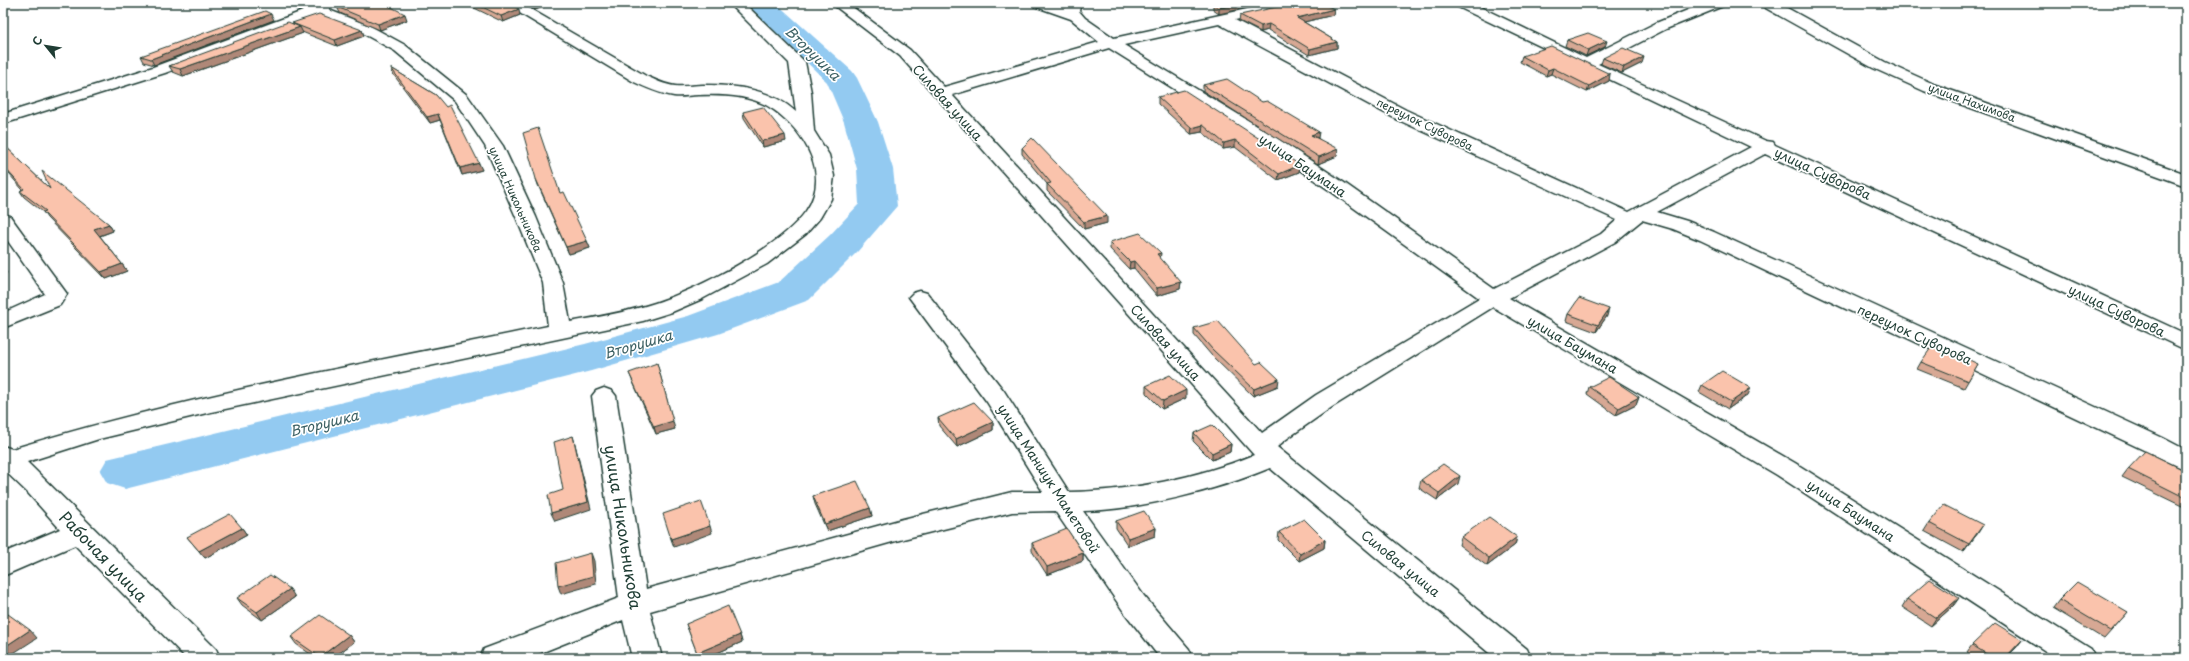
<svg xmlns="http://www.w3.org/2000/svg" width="2189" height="661" font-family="'Playpen Sans',sans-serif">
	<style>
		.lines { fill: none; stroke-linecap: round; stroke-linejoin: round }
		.river { fill: #93caf1; fill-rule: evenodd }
		.minor-casing { stroke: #1f3d34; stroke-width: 3 }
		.minor { fill: #fff; fill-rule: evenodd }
		.wall { fill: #d7a894; stroke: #1f3d34 }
		.shaded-wall { fill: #af8878; stroke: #1f3d34 }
		.building { fill: #fac3ac; stroke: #1f3d34 }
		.labels { text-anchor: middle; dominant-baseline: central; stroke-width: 3.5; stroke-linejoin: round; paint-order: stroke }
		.far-street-label { font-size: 11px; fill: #1f3d34; stroke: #fff }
		.street-label { font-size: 13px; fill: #1f3d34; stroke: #fff }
		.water-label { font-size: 14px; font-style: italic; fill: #3c6063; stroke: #fff }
		.near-street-label { font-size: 16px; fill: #1f3d34; stroke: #fff }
	</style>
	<rect width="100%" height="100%" fill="#fff"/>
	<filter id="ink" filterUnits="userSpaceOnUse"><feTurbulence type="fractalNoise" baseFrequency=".025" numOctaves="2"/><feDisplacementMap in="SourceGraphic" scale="8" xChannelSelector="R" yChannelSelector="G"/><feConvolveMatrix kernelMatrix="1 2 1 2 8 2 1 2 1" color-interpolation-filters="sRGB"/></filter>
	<g filter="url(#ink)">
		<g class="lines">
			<path class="river" d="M746 3H776L852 71 857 78 878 122 893 169 897 206 858 251 809 300 718 334 591 371 125 489 107 483 100 471 107 459 585 344 688 316 779 282 830 235 859 204 857 169 844 122 827 82Z"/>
			<defs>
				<path id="minor" d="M289 3 328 5 330 8 329 10 372 27 405 45 467 95 503 146 536 217 563 283 570 322C599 317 627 312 655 303 698 289 780 248 806 211 831 175 805 132 774 110 753 95 724 94 698 95 690 95 682 97 674 96 660 94 647 88 634 82L503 3H520L646 76C655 80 665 85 675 86 684 87 694 85 703 85 736 85 771 89 796 112L789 63 729 3H744L805 62 811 92 814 131 829 155 834 176 831 199 820 218 806 234 767 264 702 299 672 312 643 321 211 412 99 439 27 462 216 649 220 658H186L75 545 3 576V553L60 529 28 493 3 469V446L12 449C187 395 369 363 548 326L543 283 516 217 485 146 455 101 395 51 362 33 316 16 165 73 3 124V114L153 67 303 11 291 6Z
					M831 3H847L910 50 944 87 1099 42 1071 19 1034 6 1032 3H1053L1066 8 1067 3H1081L1079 11 1085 18 1114 38 1275 3H1302L1300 6 1235 20 1406 110 1629 212 1751 147 1456 6 1454 3H1472L1586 58 1656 23 1705 3H1725L1723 6 1666 29 1598 64 1766 141 1773 142 1775 145 2186 334V350L1765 154 1657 212 1687 221 1714 232 2163 438 2186 450V470L1700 240 1673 229 1642 220 1615 242 1509 298 1795 463 2091 649 2095 658H2056L1777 475 1493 307 1332 407 1285 440 1277 447 1527 649 1531 658H1495L1270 468C1218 490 1139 510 1083 511L1144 596 1189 649 1193 658H1160L1124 612 1055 511 1012 512 903 539 650 611 662 658H632L623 620 528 658H480L484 649 619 598 592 396 596 391 604 388 612 391 616 396 646 589 903 519 1012 492H1043L987 402 909 297 913 293 920 291 927 293 1004 391 1069 492C1131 491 1197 478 1254 455L900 56ZM1219 24 1394 118 1617 220 1601 234 1494 289 1343 182 1272 135 1124 45ZM1109 48 1260 143 1329 190 1479 298 1316 395 1262 433 952 95Z
					M1760 3H1778L1885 62 1936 85 2186 174V186L1924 91 1873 68 1762 6Z
					M3 214 10 216 67 294 60 305 3 328V313L45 294 3 234Z"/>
			</defs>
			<use href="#minor" class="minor-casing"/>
			<use href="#minor" class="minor"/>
		</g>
		<path class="wall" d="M464 3H508L520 15 503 22Z
			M523 3H554L535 10Z
			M1220 3 1219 14 1213 10V4Z
			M337 7 407 20 380 30 340 13Z
			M1334 9 1333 15 1304 22 1337 42V48L1309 55 1268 30 1261 32 1239 21 1240 15Z
			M274 20 154 65 144 62 141 56Z
			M292 24 362 30 364 36 337 46 302 32 303 33 183 76 173 72 169 66Z
			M1567 40 1605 47 1586 56 1565 46Z
			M1522 56 1609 81 1587 92 1551 74 1546 76 1520 62Z
			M1603 58 1642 63 1622 73 1601 64Z
			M391 68 436 95 482 170 462 175 440 120 430 123 393 74Z
			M1203 85 1262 102 1318 138 1337 156 1318 164 1203 91Z
			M1158 97 1299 172 1278 180 1235 147 1223 149 1202 132 1191 134 1158 104Z
			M743 112 786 141 763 147 744 118Z
			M3 144 50 189 109 224 113 231 100 236 122 264 127 271 106 279 47 218 43 212 24 197 20 191 22 189 3 167Z
			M1022 148 1107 223 1084 229 1047 191V184L1022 154Z
			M536 179 560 193 587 241 590 248 569 254 538 185Z
			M1110 242 1181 282 1180 289 1157 296 1134 268 1129 269 1110 249Z
			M1568 314 1607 316 1596 332 1566 321Z
			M1194 328 1256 364 1278 386 1253 396 1212 356 1194 335Z
			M1921 362 1978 364 1964 388 1917 369Z
			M629 373 675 429 656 434 632 380Z
			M1702 385 1748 395 1728 409 1699 392Z
			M1146 386 1186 398 1162 409 1146 393Z
			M1589 387 1639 397 1636 405 1616 415 1587 394Z
			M938 418 993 422V430L957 447 939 426Z
			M1194 433 1231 444 1230 452 1212 460 1193 441Z
			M2128 469 2186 471V508L2122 477Z
			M1421 480 1458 484 1437 500 1419 488Z
			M813 496 870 508 872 516 827 531 815 504Z
			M1116 521 1156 528 1155 536 1128 546 1116 528Z
			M1929 523 1978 533 1963 552 1924 531Z
			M242 528 247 535 205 558 187 537Z
			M1279 532 1325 540 1324 548 1299 561 1278 540Z
			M1461 537H1517L1515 545 1487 566 1459 545Z
			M1032 543 1083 553V561L1047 575 1032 551Z
			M295 597 262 620 242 605 237 598Z
			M1907 599 1954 605 1931 626 1902 607Z
			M2059 600 2128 612 2104 639 2053 608Z
			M686 624 740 635 742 642 706 658H699Z
			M349 635 354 642 333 658H316L296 644 291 637Z
			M2022 640 2016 648 2006 658H1975L1967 652 1972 645Z"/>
		<path class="shaded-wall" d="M536 3H554L535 10 533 4Z
			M1242 3H1268L1219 14V8Z
			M519 9 520 15 503 22 501 16Z
			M1334 9 1333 15 1296 24 1297 18Z
			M271 14 274 20 154 65 151 59Z
			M405 14 407 20 380 30 378 24Z
			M1269 24 1268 30 1261 32V26Z
			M300 27 303 33 183 76 180 69Z
			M362 30 364 36 337 46 335 40Z
			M1607 41 1605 47 1586 56 1588 50Z
			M1337 42V48L1309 55 1310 49Z
			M1644 57 1642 63 1622 73 1624 67Z
			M1553 68 1551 74 1546 76 1548 70Z
			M1610 74 1609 81 1587 92 1589 86Z
			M438 114 440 120 430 123 427 117Z
			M1203 125 1202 132 1191 134 1192 128Z
			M1319 132 1318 138 1311 135Z
			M785 135 786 141 763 147 762 141Z
			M1235 140V147L1223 149 1224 143Z
			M1338 149 1337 156 1318 164 1319 157Z
			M479 163 482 170 462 175 460 168Z
			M1300 165 1299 172 1278 180 1279 174Z
			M1107 216V223L1084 229V222Z
			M109 224 113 231 99 236 94 229Z
			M587 241 590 248 569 254 566 247Z
			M1161 253 1160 260 1157 254Z
			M1134 261V268L1129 269 1130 262Z
			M122 264 127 271 106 279 101 272Z
			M3 268 7 273 3 275Z
			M1181 282 1180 289 1157 296V288Z
			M1609 309 1607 316 1596 332 1598 325Z
			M657 363 675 429 656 434 654 427Z
			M1279 379 1278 386 1253 396 1254 389Z
			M1751 388 1748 395 1728 409 1731 402Z
			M1186 390V398L1162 409 1163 401Z
			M1639 397 1636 405 1616 415 1619 408Z
			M993 422V430L957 447 956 439Z
			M573 436 575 444 591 509 555 521 551 513 588 502Z
			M1231 444 1230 452 1212 460V453Z
			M1460 476 1458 484 1437 500 1439 493Z
			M870 508 872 516 827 531 825 524Z
			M1983 525 1978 533 1963 552 1969 544Z
			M710 526 712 533 674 547 671 539Z
			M242 528 247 535 205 558 199 551Z
			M1156 528 1155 536 1128 546V538Z
			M1517 537 1515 545 1487 566 1489 558Z
			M1325 540 1324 548 1299 561 1300 554Z
			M591 553 594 561 596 584 561 594 558 586Z
			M1083 553V561L1047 575V567Z
			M290 589 295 597 262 620 257 612Z
			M1959 598 1954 605 1931 626 1936 618Z
			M30 630 37 638 6 658H3V648Z
			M349 635 354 642 333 658H321L320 657Z
			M740 635 742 642 706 658H699L697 653Z
			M2022 640 2016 648 2006 658H2005Z"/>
		<path class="building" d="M347 3H383L405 14 378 24 337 7Z
			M474 3H508L519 9 501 16Z
			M1220 3H1242L1219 8 1213 4Z
			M1295 3H1322L1334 9 1297 18 1337 42 1310 49 1269 24 1261 26 1240 15Z
			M265 11 271 14 151 59 141 56Z
			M319 14 362 30 335 40 292 23Z
			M288 22 300 27 180 69 169 66Z
			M1588 33 1607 41 1588 50 1567 40Z
			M1551 46 1610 74 1589 86 1553 68 1548 70 1522 56Z
			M1623 48 1644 57 1624 67 1603 58Z
			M391 68 436 95 446 107 450 105 479 163 460 168 438 114 427 117Z
			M1227 79 1262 102 1267 101 1319 132 1311 135 1338 149 1319 157 1203 85Z
			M1184 90 1300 165 1279 174 1235 140 1224 143 1203 125 1192 128 1158 97Z
			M763 107 785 135 762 141 743 112Z
			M538 128 560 193 564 192 587 241 566 247 536 179 523 133Z
			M1032 138 1107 216 1084 222 1047 184 1051 183 1022 148Z
			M3 144 50 189 42 171 109 224 94 229 122 264 101 272 43 212 46 211 20 191 24 189 3 166Z
			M1140 233 1161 253 1157 254 1181 282 1157 288 1134 261 1130 262 1110 242Z
			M1579 298 1609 309 1598 325 1568 314Z
			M1218 321 1256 364 1261 362 1279 379 1254 389 1212 349 1194 328Z
			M1933 345 1961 356 1978 364 1968 381 1921 362Z
			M657 363 673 421 654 427 629 373Z
			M1722 371 1751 388 1731 402 1702 385Z
			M1170 375 1186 390 1163 401 1146 386Z
			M1609 377 1639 397 1619 408 1589 387Z
			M974 402 993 422 956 439 938 418Z
			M1212 425 1231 444 1212 453 1194 433Z
			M573 436 588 502 551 513 548 495 563 490 554 442Z
			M2145 451 2186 471V498L2128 469Z
			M1443 464 1460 476 1439 493 1421 480Z
			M857 481 870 508 825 524 813 496Z
			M701 501 710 526 671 539 663 514Z
			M1944 505 1983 525 1969 544 1929 523Z
			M1144 511 1156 528 1128 538 1116 521Z
			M230 514 242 528 199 551 187 537Z
			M1489 517 1517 537 1489 558 1461 537Z
			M1304 519 1325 540 1300 554 1279 532Z
			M1067 529 1083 553 1047 567 1032 543Z
			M591 553 593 576 558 586 556 563Z
			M270 575 290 589 257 612 237 598Z
			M1930 579 1959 598 1936 618 1907 599Z
			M2077 582 2128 612 2111 631 2059 600Z
			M728 606 740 635 697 653 686 624Z
			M8 614 30 630 3 648V617Z
			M320 615 349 635 320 657 291 637Z
			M1995 623 2022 640 2005 658H1993L1972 645Z"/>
	</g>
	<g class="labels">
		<g class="far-street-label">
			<text transform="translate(1972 102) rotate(20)">улица Нахимова</text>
			<text transform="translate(1425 124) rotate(26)">переулок Суворова</text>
			<text transform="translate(516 199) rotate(66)">улица Никольникова</text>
		</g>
		<g class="street-label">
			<text transform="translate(948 102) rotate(48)">Силовая улица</text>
			<text transform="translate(1303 165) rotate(34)">улица Баумана</text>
			<text transform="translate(1823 173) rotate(25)">улица Суворова</text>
			<text transform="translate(2117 310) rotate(25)">улица Суворова</text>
			<text transform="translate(1915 334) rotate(25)">переулок Суворова</text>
			<text transform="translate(1166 342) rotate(48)">Силовая улица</text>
			<text transform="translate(1573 344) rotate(30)">улица Баумана</text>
			<text transform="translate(1049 478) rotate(57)">улица Маншук Маметовой</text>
			<text transform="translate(1851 510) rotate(33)">улица Баумана</text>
			<text transform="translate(1401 563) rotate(39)">Силовая улица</text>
		</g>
		<g class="water-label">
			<text transform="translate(813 53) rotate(44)">Вторушка</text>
			<text transform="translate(638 344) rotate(-16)">Вторушка</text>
			<text transform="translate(324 423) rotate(-14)">Вторушка</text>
		</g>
		<g class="near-street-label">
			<text transform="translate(624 527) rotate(81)">улица Никольникова</text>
			<text transform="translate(104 556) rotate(46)">Рабочая улица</text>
		</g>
	</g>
	<rect width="2189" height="661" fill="none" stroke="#fff" stroke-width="16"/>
	<rect x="8" y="8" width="2173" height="645" fill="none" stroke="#1f3d34" stroke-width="1.5" filter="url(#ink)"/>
	<g transform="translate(46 46) rotate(300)" stroke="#ffffff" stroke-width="3" paint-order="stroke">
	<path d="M0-3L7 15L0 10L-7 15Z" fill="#1f3d34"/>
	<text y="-6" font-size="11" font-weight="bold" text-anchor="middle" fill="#1f3d34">С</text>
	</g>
</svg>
